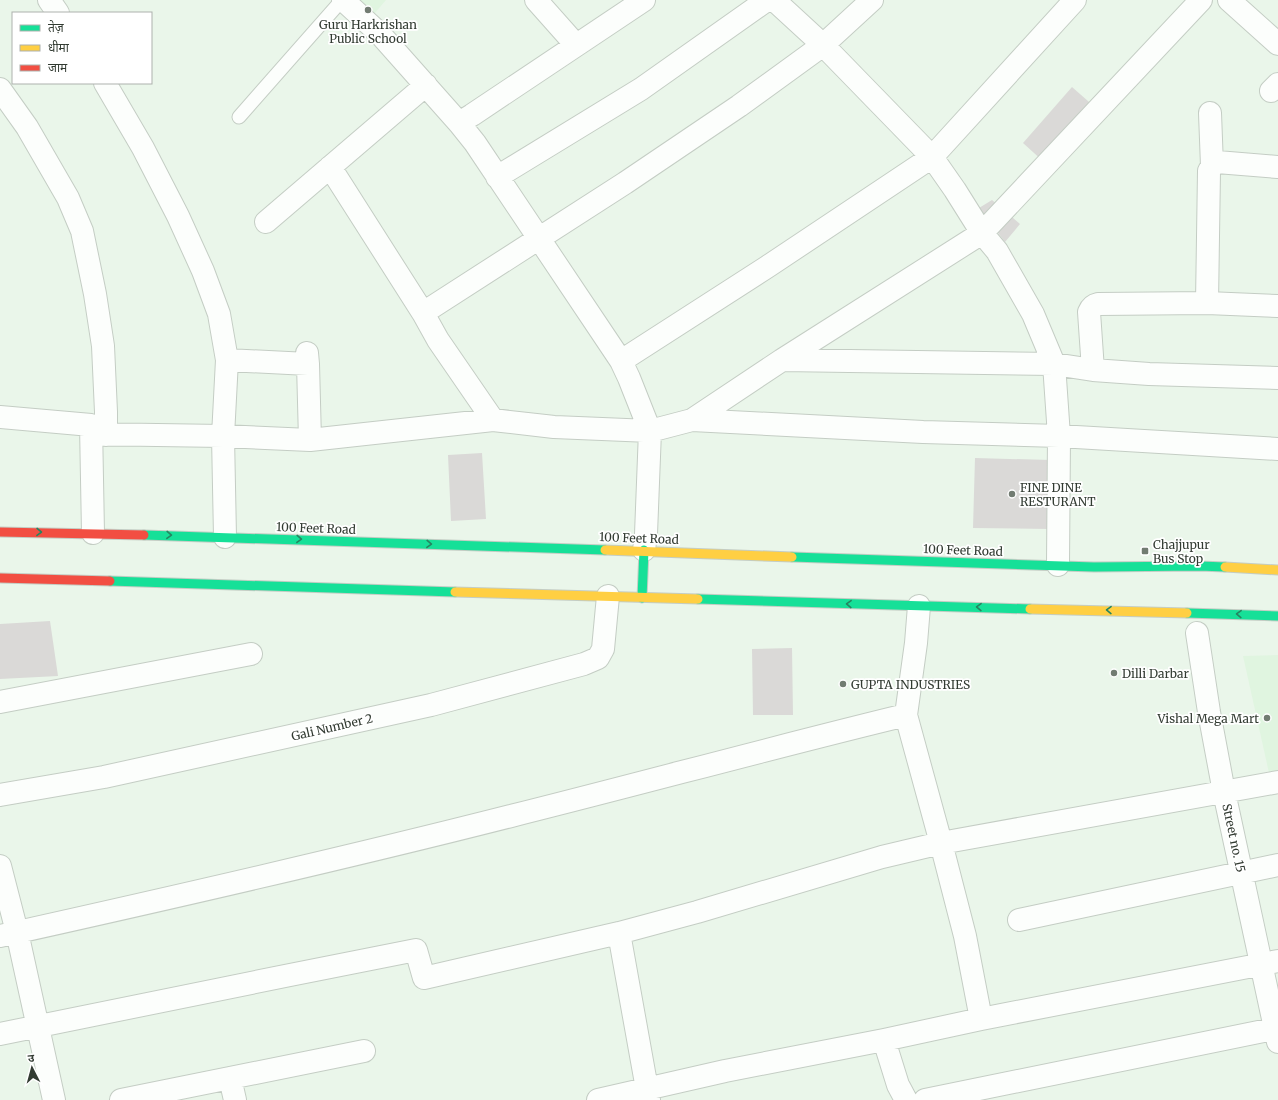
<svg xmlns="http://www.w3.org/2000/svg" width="1278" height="1100" font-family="Merriweather,'Noto Sans Devanagari',serif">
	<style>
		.built { fill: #e0f5e0 }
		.building { fill: #dad9d7 }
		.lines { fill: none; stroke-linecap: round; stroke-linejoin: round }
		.lane-casing { stroke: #c4cdc4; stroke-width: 15 }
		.street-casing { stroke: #c4cdc4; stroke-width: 24 }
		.fast-casing { stroke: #c4cdc4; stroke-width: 11 }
		.slow-casing { stroke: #c4cdc4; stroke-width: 11 }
		.jam-casing { stroke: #c4cdc4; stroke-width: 11 }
		.lane { stroke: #fcfefc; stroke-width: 13 }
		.street { stroke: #fcfefc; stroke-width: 22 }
		.fast { stroke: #16e098; stroke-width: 9 }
		.slow { stroke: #ffcf43; stroke-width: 9 }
		.jam { stroke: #f24e42; stroke-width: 9 }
		.oneway { stroke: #258560 }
		.poi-dot { fill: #727c72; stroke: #fff; stroke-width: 1.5 }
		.labels { text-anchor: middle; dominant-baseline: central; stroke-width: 3.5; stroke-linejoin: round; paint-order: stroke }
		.poi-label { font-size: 12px; fill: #323b32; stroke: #fff; text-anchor: start }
		.street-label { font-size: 12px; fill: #323b32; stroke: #fff }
	</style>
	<rect width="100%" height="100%" fill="#eaf6ea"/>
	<path class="built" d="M348 0H386L369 20Z
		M1278 655V781L1271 782 1243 656Z"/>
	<path class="building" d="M1072 87 1105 116 1055 172 1023 143Z
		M992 200 1020 224 1005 242 979 208Z
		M482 453 486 519 451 521 448 455Z
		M975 458 1051 460 1049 529 973 528Z
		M50 621 58 676 0 679V624Z
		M792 648 793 715H753L752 649Z"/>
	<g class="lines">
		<defs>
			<path id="lane" d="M239 117 342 0"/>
			<path id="street" d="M49 0 58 13
				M343 0 380 34 459 123 475 143 621 361 629 378 650 431 646 534 644 550
				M536 0 576 45
				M774 0 823 45 932 157 955 190 982 233 997 251 1033 314 1054 364 1059 436 1058 565
				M1229 0 1278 44
				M105 83 143 148 178 216 203 271 219 314 227 360 223 436 225 537
				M0 89 27 127 68 198 82 231 95 294 103 346 106 412V435
				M1271 91 1278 84
				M1210 113 1212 166
				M459 123 472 115 644 0
				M330 167 423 313 438 340 493 420
				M497 177 641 89 767 0
				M266 222 426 85
				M1207 303 1209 171 1212 166 1217 162 1278 167
				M423 313 625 183 739 106 823 45 872 0
				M227 360 308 364 307 353
				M782 360 982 233 1201 0
				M621 361 767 267 932 157 1075 0
				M308 364 310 440
				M1093 370 1089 312C1091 307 1093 305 1098 304L1207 303 1278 306
				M0 417 91 425 93 533
				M692 420 782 360 1054 364 1093 370 1149 374 1278 378
				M91 434 223 436 310 440 493 420 554 427 650 431 692 420 923 432 1059 436 1278 449
				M919 606 916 643 906 715 941 843 965 936 981 1019
				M1197 633 1209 712 1224 792 1278 1042
				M0 702 251 654
				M0 795 104 777 431 705 584 664 598 658 603 649 608 596
				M0 866 17 932 54 1100
				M1019 920 1278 865
				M619 933 649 1100
				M0 936C171 898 342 859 511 816 643 783 774 747 906 715
				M0 1034 290 975 416 950 424 978 619 933 697 912 882 857 941 843 1278 782
				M884 1040 898 1085 906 1100
				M230 1078 235 1100
				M121 1100 364 1051
				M598 1100 725 1071 884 1040 981 1019 1278 961
				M925 1100 1278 1028"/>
			<path id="fast" d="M144 535 605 550
				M792 557 1094 567 1200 566 1225 567
				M110 581 455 592
				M642 598 644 550
				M698 599 1030 609
				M1187 613 1278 616"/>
			<path id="slow" d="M605 550 792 557
				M1225 567 1278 570
				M455 592 698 599
				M1030 609 1187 613"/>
			<path id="jam" d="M0 532 144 535
				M0 578 110 581"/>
		</defs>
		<use href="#lane" class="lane-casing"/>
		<use href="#street" class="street-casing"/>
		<use href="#fast" class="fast-casing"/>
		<use href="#slow" class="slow-casing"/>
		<use href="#jam" class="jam-casing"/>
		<use href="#lane" class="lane"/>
		<use href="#street" class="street"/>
		<use href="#fast" class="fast"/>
		<use href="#slow" class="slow"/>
		<use href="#jam" class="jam"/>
	</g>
	<defs><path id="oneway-chevron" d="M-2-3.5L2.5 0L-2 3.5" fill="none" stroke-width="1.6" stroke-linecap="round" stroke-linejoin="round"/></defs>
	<g class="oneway">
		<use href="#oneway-chevron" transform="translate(39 532) rotate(1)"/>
		<use href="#oneway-chevron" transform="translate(169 535) rotate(2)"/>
		<use href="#oneway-chevron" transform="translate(299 539) rotate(2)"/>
		<use href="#oneway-chevron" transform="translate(429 544) rotate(2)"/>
		<use href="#oneway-chevron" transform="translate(849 604) rotate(-178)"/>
		<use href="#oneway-chevron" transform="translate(979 607) rotate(-179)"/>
		<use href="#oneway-chevron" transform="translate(1109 610) rotate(-179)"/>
		<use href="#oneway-chevron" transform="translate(1239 614) rotate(-178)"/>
	</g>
	<g class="poi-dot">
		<circle cx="368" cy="10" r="4"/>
		<circle cx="1012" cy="494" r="4"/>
		<rect x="1141" y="547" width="8" height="8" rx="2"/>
		<circle cx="1114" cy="673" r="4"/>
		<circle cx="843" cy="684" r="4"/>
		<circle cx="1267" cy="718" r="4"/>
	</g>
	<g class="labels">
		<g class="poi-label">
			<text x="368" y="24" text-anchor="middle">Guru Harkrishan<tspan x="368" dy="14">Public School</tspan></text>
			<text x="1020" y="487">FINE DINE<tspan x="1020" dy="14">RESTURANT</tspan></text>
			<text x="1153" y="544">Chajjupur<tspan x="1153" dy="14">Bus Stop</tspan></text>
			<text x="1122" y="673">Dilli Darbar</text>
			<text x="851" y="684">GUPTA INDUSTRIES</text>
			<text x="1259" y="718" text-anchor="end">Vishal Mega Mart</text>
		</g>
		<g class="street-label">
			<text transform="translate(316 528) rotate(2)">100 Feet Road</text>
			<text transform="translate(639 538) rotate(2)">100 Feet Road</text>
			<text transform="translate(963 550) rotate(2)">100 Feet Road</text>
			<text transform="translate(332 727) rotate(-13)">Gali Number 2</text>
			<text transform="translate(1234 838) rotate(78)">Street no. 15</text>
		</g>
	</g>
	<rect x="12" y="12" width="140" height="72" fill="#ffffff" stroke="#adb1ad"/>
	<rect x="20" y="25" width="20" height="6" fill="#16e098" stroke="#adb1ad"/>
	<text x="48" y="32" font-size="12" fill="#323b32">तेज़</text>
	<rect x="20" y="45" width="20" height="6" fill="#ffcf43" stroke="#adb1ad"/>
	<text x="48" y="52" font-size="12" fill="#323b32">धीमा</text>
	<rect x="20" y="65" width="20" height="6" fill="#f24e42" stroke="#adb1ad"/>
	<text x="48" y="72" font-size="12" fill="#323b32">जाम</text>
	<g transform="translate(32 1068) rotate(354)" stroke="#ffffff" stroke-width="3" paint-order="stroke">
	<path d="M0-3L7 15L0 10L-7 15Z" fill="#323b32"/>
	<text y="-6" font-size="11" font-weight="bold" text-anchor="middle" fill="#323b32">उ</text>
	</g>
</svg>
